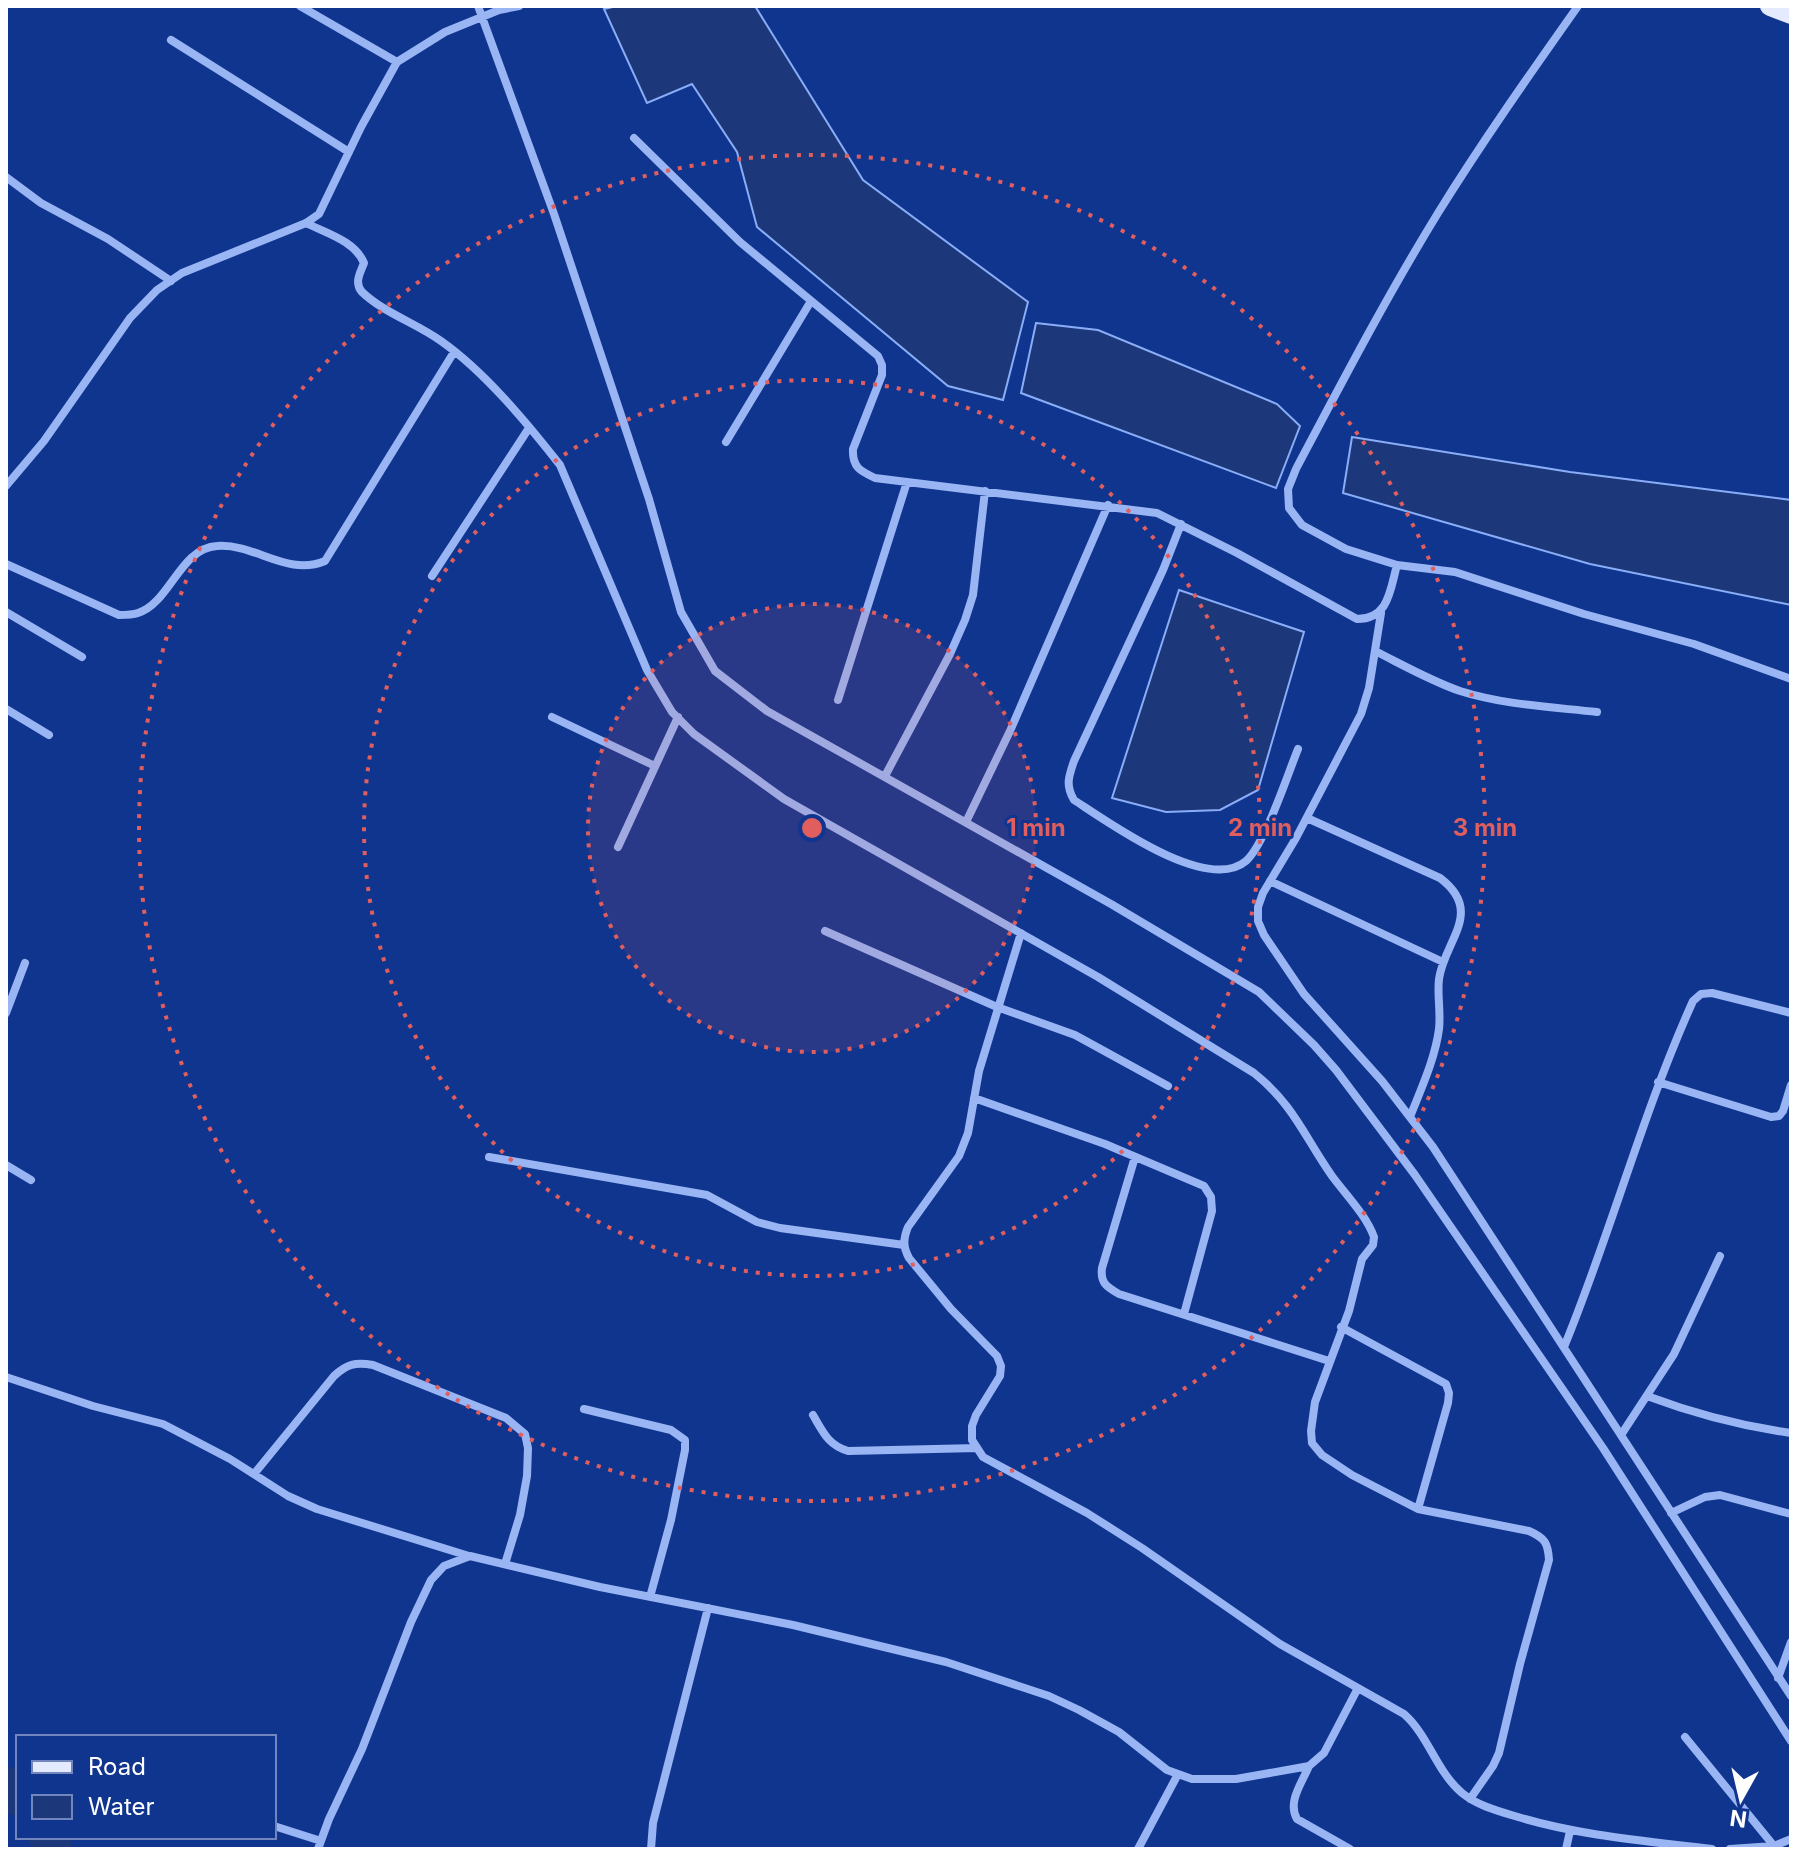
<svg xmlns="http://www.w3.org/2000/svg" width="1797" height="1855" font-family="Inter,sans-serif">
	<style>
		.water { fill: #1c387b; stroke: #8aadf7; stroke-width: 2 }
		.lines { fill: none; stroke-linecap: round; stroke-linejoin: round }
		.river { stroke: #1c387b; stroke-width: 34 }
		.street { stroke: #99b5f3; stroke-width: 8 }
		.primary { stroke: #e5ebff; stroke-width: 20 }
		.ring { fill: none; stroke: #e05e5e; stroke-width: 4; stroke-dasharray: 4 8 }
		.centre { fill: #e05e5e; stroke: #10358f; stroke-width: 4 }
		.ring-label { font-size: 24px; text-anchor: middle; font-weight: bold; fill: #e05e5e; stroke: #10358f; stroke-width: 6; stroke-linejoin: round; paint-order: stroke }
	</style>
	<rect width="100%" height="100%" fill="#10358f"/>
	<path class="water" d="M617 6H755L863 180 1028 302 1003 400 948 386 757 227 737 152 692 84 647 103 604 9Z
		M1036 323 1098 330 1277 404 1300 426 1276 488 1021 393Z
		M1352 437 1570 472 1791 500V605L1590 564 1343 493Z
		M1179 590 1304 632 1258 790 1220 810 1166 812 1112 798Z"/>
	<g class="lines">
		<path class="river" d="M6 1783 18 1799
			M46 1837 55 1849"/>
		<path class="street" d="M300 6 397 62
			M478 6 554 214 649 499 681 612 715 671 767 711 1111 904 1259 992 1314 1045 1336 1070 1415 1175 1603 1448 1791 1741
			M1578 6C1530 74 1482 142 1438 213 1387 296 1342 382 1296 469L1288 489 1289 508 1302 525 1346 549 1397 565 1455 572 1584 614 1694 644 1791 679
			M171 40 349 152
			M634 138 740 242 878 356 882 365V375L853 449C852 467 860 471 875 478L1157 513 1237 553 1357 619C1389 619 1390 590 1397 565
			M6 177 41 203 108 239 171 281
			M306 223C326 233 355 241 364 263 360 273 354 283 362 292 384 313 416 323 441 341 485 372 527 423 560 465L647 670 672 712 694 734 784 799 1098 977 1254 1073C1294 1105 1304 1136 1332 1176 1346 1195 1366 1215 1374 1237L1373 1245 1362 1259 1349 1311 1315 1402 1311 1431 1312 1443 1322 1455 1352 1475 1418 1509 1529 1531C1545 1538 1548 1543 1549 1560L1520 1664 1499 1753 1493 1766 1470 1799
			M726 442 811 301
			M6 486 44 441 130 318 157 290 182 273 306 223 319 214 361 127 397 62 445 32 499 10 519 6
			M1181 524 1163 570 1074 761C1069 776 1065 785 1074 800 1108 822 1207 894 1246 861 1265 844 1287 776 1298 749
			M6 564 119 615C125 615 132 615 138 613 170 603 180 548 217 546 255 543 287 577 325 561L454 352
			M432 576 529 428
			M6 612 82 657
			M1381 613 1369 688 1361 714 1296 838 1263 893 1258 907V921L1264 935 1304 994 1382 1081 1433 1147 1791 1696
			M1375 651C1403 665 1431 681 1460 691 1504 705 1552 707 1597 712
			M838 700 907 482
			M6 709 49 735
			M552 717 655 766
			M885 776 950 654 965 620 973 595 985 491
			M1307 818 1440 878C1485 912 1444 941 1439 979 1437 995 1441 1012 1439 1029 1435 1059 1421 1089 1410 1117
			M966 822 1010 731 1108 505
			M618 847 678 717
			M1270 881 1443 962
			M825 931 997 1007 1075 1035 1168 1086
			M1021 933 979 1071 968 1133 959 1156 908 1227C903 1239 903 1247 909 1258L951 1309 997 1356 1001 1366 1000 1376 976 1415 972 1426V1440L983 1457 1087 1513 1142 1548 1280 1644 1404 1714C1429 1736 1436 1771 1462 1793 1478 1806 1498 1811 1518 1817 1581 1836 1647 1841 1712 1849
			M6 1013 25 963
			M1658 1082 1771 1117 1779 1116 1783 1111 1791 1085
			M974 1098 1105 1144 1204 1186 1211 1197 1212 1211 1184 1314
			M489 1157 707 1195 757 1222 780 1228 904 1245
			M1135 1157 1102 1268C1100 1283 1107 1287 1119 1294L1329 1361
			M6 1165 31 1180
			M1341 1327 1446 1384 1449 1393 1448 1403 1418 1509
			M1564 1347C1611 1233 1642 1114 1693 1001L1701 994 1712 993 1791 1013
			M6 1377 93 1406 163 1424 230 1459 288 1496 317 1509 469 1556
			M1647 1396C1695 1414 1740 1426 1791 1433
			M584 1409 671 1430 685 1440V1450L671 1520 650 1597
			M813 1415C823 1432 828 1445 848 1451L977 1448
			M1621 1435 1674 1354 1720 1256
			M254 1474 334 1376C347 1364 355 1362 373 1365L506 1418 525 1434 528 1448 527 1476 520 1515 505 1564
			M1671 1513 1705 1497 1720 1495 1791 1514
			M1778 1678 1791 1642
			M1685 1737 1774 1846
			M1309 1766C1302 1783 1287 1802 1297 1819L1350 1849
			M274 1826 321 1841
			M318 1849 329 1819 362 1749 411 1622 431 1580 444 1566 470 1556 600 1587 793 1625 946 1662 1049 1696 1079 1710 1119 1732 1167 1770 1192 1779H1236L1309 1766 1324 1753 1358 1688
			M651 1849 653 1823 708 1608
			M1138 1849 1177 1776
			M1566 1849 1570 1831
			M1730 1849 1774 1846 1791 1839"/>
		<path class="primary" d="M1770 6 1791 14"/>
	</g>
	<circle cx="812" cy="828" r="224" fill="#e05e5e" fill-opacity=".12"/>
	<g class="ring">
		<circle cx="812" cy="828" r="224"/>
		<circle cx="812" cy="828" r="448"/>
		<circle cx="812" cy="828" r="673"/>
	</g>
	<circle cx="812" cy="828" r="12" class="centre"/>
	<g class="ring-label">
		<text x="1036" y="836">1 min</text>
		<text x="1260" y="836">2 min</text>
		<text x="1485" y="836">3 min</text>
	</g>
	<rect width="1797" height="1855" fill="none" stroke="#ffffff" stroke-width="16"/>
	<rect x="16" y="1735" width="260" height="104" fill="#10358f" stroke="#7086bc" stroke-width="2"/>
	<rect x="32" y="1761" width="40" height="12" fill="#e5ebff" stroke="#7086bc" stroke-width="2"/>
	<text x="88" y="1775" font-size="24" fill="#ffffff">Road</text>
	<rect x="32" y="1795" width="40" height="24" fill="#1c387b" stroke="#7086bc" stroke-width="2"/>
	<text x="88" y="1815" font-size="24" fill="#ffffff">Water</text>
	<g transform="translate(1741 1799) rotate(188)" stroke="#10358f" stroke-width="6" paint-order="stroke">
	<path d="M0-6L14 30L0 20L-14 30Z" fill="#ffffff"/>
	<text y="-12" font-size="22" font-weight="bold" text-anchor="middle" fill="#ffffff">N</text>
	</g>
</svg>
